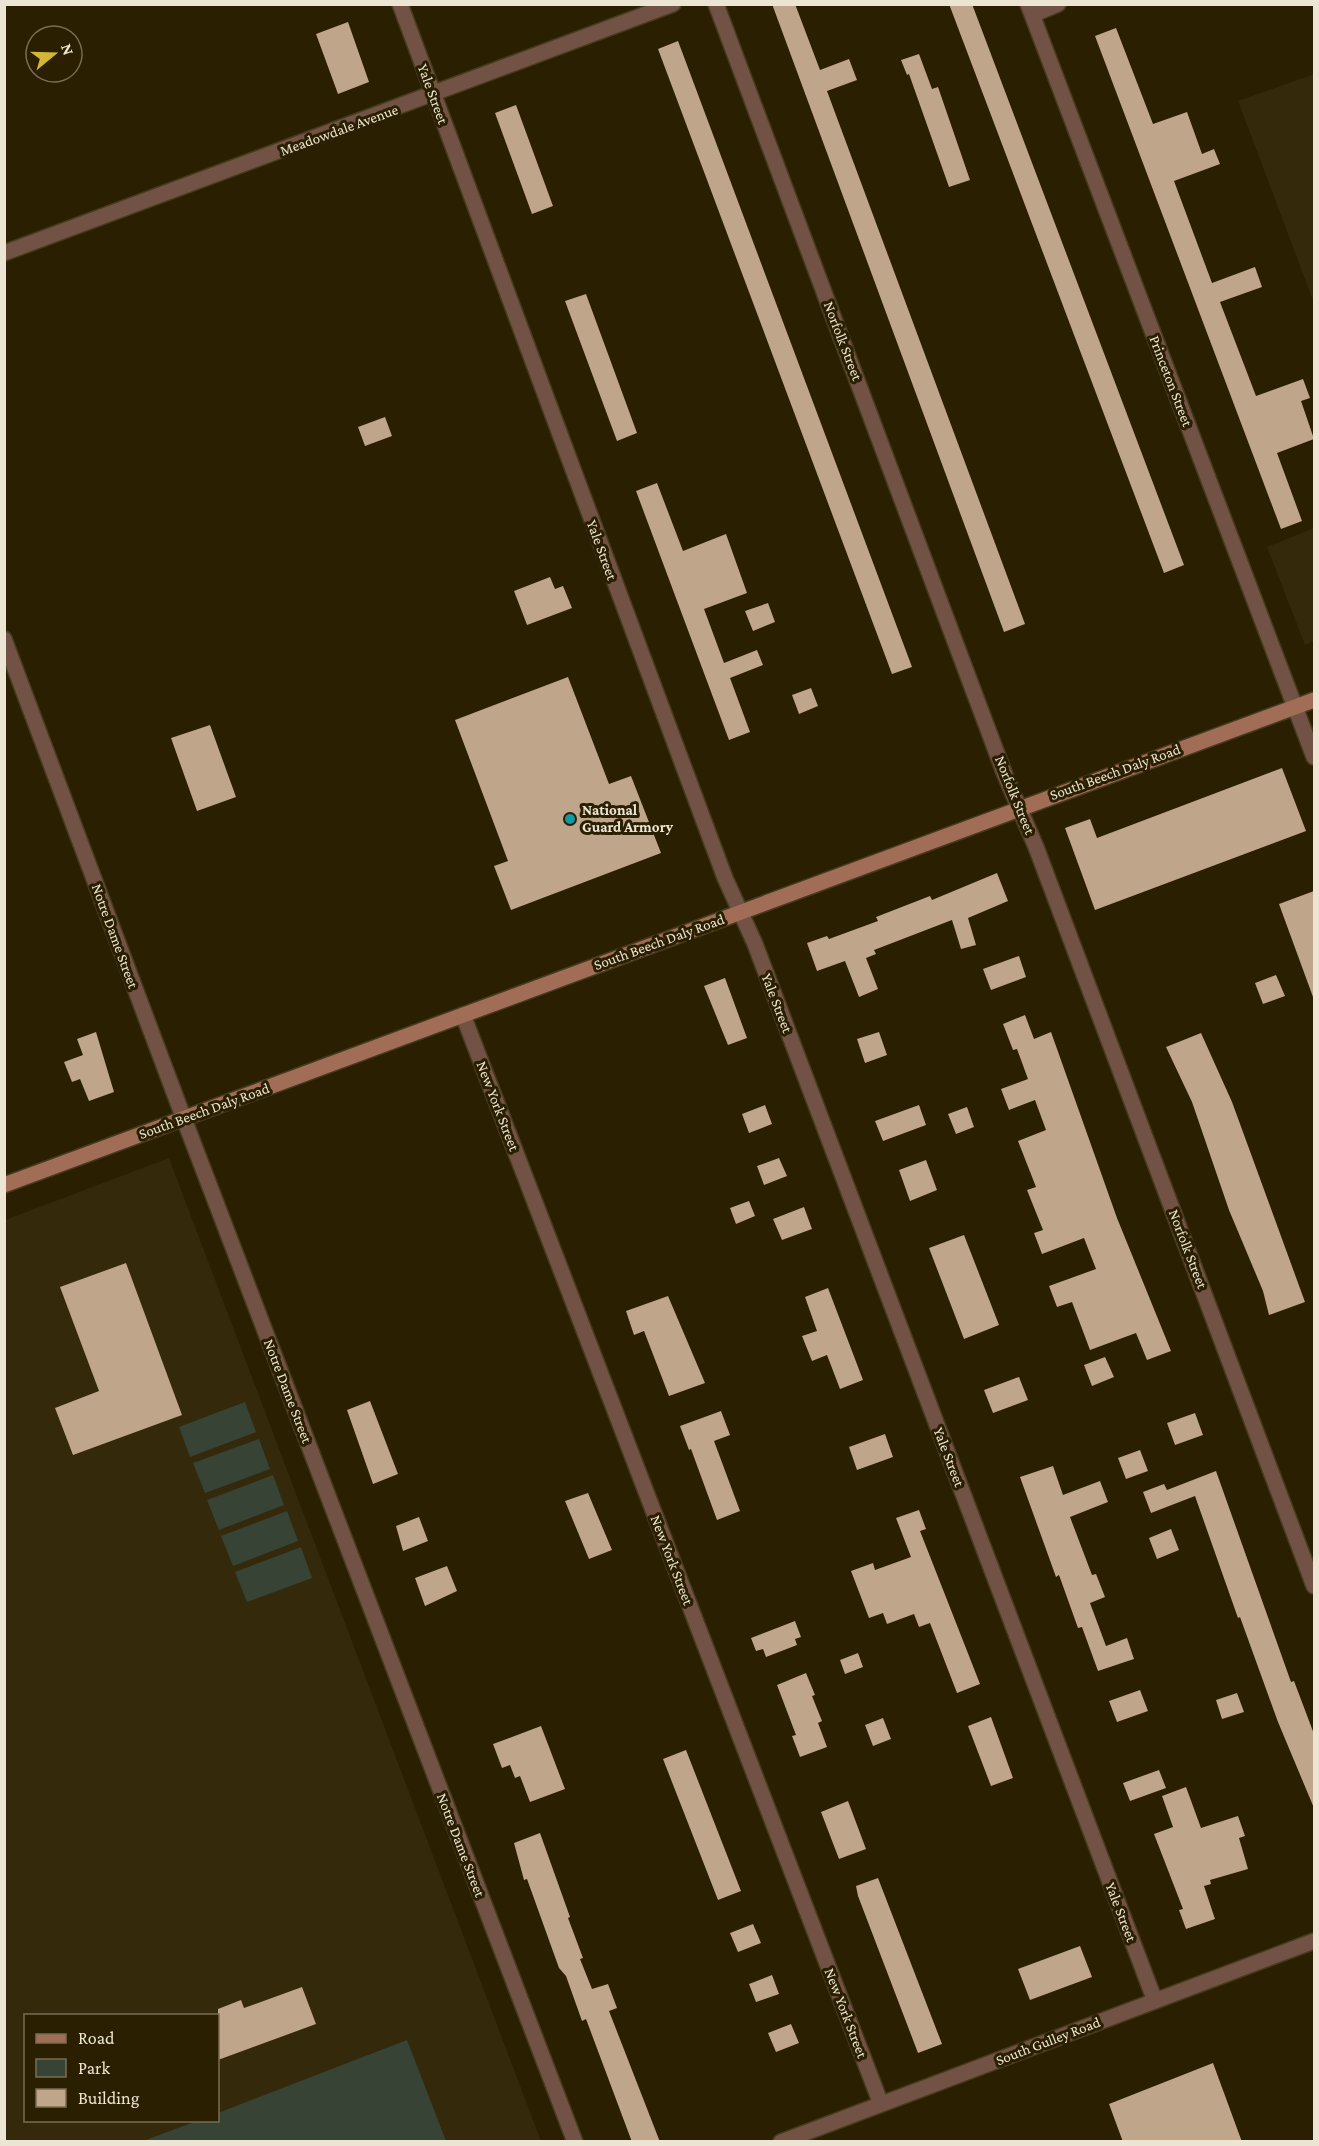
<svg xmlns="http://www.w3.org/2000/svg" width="1319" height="2146" font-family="'Crimson Pro',serif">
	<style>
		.built { fill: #34290b; fill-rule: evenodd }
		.green { fill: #374334 }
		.building { fill: #bfa589 }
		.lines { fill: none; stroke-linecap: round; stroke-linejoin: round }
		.minor-casing { stroke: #453b1e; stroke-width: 18 }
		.secondary-casing { stroke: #453b1e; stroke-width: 18 }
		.minor { stroke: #725244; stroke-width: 15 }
		.secondary { stroke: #a16d57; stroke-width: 15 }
		.culture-dot { fill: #0f9aa8; stroke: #2a1f00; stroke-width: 2 }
		.labels { text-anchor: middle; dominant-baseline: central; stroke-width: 6; stroke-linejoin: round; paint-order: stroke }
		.street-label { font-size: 15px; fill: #ece5d3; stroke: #2a1f00 }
		.poi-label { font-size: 15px; font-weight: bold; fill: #ece5d3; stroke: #2a1f00; text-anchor: start }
	</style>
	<rect width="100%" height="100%" fill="#2a1f00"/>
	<path class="built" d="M1314 74V303L1238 101Z
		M1314 528V641L1305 645 1267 547Z
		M169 1158 541 2141 5 2142V1220ZM26 2016H218V2120H26Z"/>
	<path class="green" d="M245 1402 256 1432 190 1457 179 1427Z
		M259 1439 270 1469 205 1493 193 1463Z
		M273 1475 284 1505 219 1530 207 1500Z
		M287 1511 298 1541 233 1566 221 1536Z
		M301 1547 312 1578 247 1602 235 1572Z
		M407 2040 446 2141H143L197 2121 218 2120V2113Z"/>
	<path class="building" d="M772 4H795L820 70 849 59 857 80 827 91 1025 624 1004 632Z
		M949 4H972L1184 565 1164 573Z
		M348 22 369 82 338 94 316 34Z
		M1116 28 1153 124 1187 112 1202 154 1214 149 1220 164 1174 181 1212 283 1255 267 1262 287 1220 302 1256 396 1303 379 1310 398 1301 401 1314 439 1277 453 1302 521 1281 529 1095 36Z
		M678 41 912 667 892 674 658 49Z
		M919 54 932 89 938 87 970 180 949 187 909 74 907 75 901 60Z
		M516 105 553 206 532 214 495 113Z
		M586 294 637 433 617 441 565 301Z
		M385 417 392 436 365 446 358 427Z
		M657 483 683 551 726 534 747 593 704 609 724 663 757 650 763 665 730 678 750 732 729 740 636 491Z
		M550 577 555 589 563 586 572 608 527 625 514 591Z
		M768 603 775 622 753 631 745 611Z
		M568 677 609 784 631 776 661 853 511 910 494 866 508 861 455 720Z
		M811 688 818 706 799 714 792 695Z
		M210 725 236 797 197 811 171 738Z
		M1282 768 1306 831 1095 910 1065 828 1090 819 1097 838Z
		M997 873 1008 901 968 918 976 945 961 949 952 920 874 950 876 954 866 958 878 989 859 997 845 961 817 971 807 943 827 936 829 939 878 921 876 917 930 896 932 900Z
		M1314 891V997H1313L1279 904Z
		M1019 956 1026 977 991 990 983 969Z
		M1276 975 1285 996 1263 1004 1255 983Z
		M725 978 747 1038 728 1045 704 986Z
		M1025 1015 1034 1039 1051 1032 1117 1218 1171 1351 1147 1360 1136 1333 1090 1350 1072 1302 1057 1307 1049 1286 1096 1269 1084 1238 1042 1254 1034 1233 1043 1230 1027 1190 1036 1187 1018 1141 1046 1130 1035 1100 1009 1110 1001 1089 1028 1079 1017 1049 1013 1050 1003 1024Z
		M96 1032 114 1092 89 1101 80 1079 72 1082 64 1062 83 1055 77 1039Z
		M879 1032 887 1055 865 1063 857 1039Z
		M1201 1033 1232 1102 1305 1302 1269 1315 1263 1291 1229 1210 1192 1102 1166 1047Z
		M765 1105 772 1124 749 1133 742 1114Z
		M919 1105 926 1125 883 1141 875 1121Z
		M967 1107 974 1127 956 1134 948 1114Z
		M779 1158 787 1176 764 1185 757 1166Z
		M926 1160 937 1190 910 1201 899 1170Z
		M749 1201 755 1216 736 1224 730 1208Z
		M804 1207 812 1229 782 1240 773 1219Z
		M964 1235 999 1325 964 1339 929 1248Z
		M126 1263 182 1415 73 1455 55 1408 99 1391 60 1287Z
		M828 1288 863 1380 840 1389 827 1355 812 1361 802 1336 817 1331 805 1297Z
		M668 1296 705 1383 669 1396 644 1331 634 1335 626 1311Z
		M1105 1357 1114 1377 1092 1386 1084 1365Z
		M1019 1377 1028 1400 993 1413 984 1390Z
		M370 1401 398 1474 373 1484 347 1410Z
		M721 1411 730 1435 714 1441 740 1511 717 1520 691 1449 689 1450 680 1426Z
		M1195 1413 1203 1435 1175 1445 1167 1423Z
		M885 1434 893 1457 857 1470 849 1447Z
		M1140 1450 1148 1471 1126 1479 1118 1458Z
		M1053 1466 1063 1495 1100 1481 1108 1502 1070 1517 1092 1575 1096 1574 1105 1597 1090 1603 1106 1646 1127 1638 1134 1659 1098 1671 1082 1627 1078 1628 1059 1575 1056 1577 1020 1477Z
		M1216 1471 1291 1682 1294 1681 1314 1734V1808L1278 1722 1240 1617 1238 1618 1195 1496 1151 1513 1143 1492 1164 1484 1167 1490Z
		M588 1493 612 1550 589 1559 565 1501Z
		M919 1510 926 1529 920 1531 980 1684 957 1693 930 1623 919 1627 914 1614 887 1624 883 1613 869 1618 851 1571 873 1563 875 1570 911 1557 896 1518Z
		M419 1517 428 1541 403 1551 396 1526Z
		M1171 1529 1179 1550 1157 1559 1149 1538Z
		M447 1566 457 1591 425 1606 415 1578Z
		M795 1621 801 1637 795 1639 797 1645 766 1657 763 1649 756 1651 751 1638Z
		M858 1653 863 1667 845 1674 840 1660Z
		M806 1673 815 1695 812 1696 822 1721 818 1723 827 1747 800 1757 792 1736 796 1735 777 1685Z
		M1140 1690 1148 1711 1117 1722 1109 1701Z
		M1237 1693 1244 1712 1222 1719 1216 1700Z
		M991 1717 1013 1778 991 1786 968 1726Z
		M883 1718 891 1739 873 1746 865 1725Z
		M541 1726 565 1789 530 1802 520 1776 515 1778 510 1765 502 1768 493 1744Z
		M686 1750 741 1891 718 1900 663 1759Z
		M1159 1770 1166 1788 1130 1801 1123 1783Z
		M1186 1787 1201 1828 1238 1816 1245 1836 1239 1838 1248 1869 1210 1880 1211 1884 1204 1886 1215 1919 1186 1929 1179 1910 1183 1909 1154 1834 1173 1827 1162 1796Z
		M848 1801 866 1849 839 1859 821 1812Z
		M540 1833 570 1917 568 1918 583 1958 580 1959 592 1989 608 1984 617 2008 609 2011 660 2142H632L586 2019 582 2021 566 1976 559 1968 527 1879 524 1880 514 1843Z
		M878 1878 942 2044 918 2053 858 1896 856 1886Z
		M753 1924 761 1943 738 1952 730 1933Z
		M1080 1946 1092 1977 1030 2000 1018 1969Z
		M772 1975 779 1994 756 2002 749 1984Z
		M302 1987 316 2024 218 2060V2009L241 2000 244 2008Z
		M791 2024 799 2043 776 2052 768 2033Z
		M1213 2063 1242 2142H1123L1109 2104Z"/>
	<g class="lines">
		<defs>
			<path id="minor" d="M400 4 725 878 755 944 1155 2001
				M716 4 1005 775 1036 847 1314 1586
				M1028 4 1314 757
				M1032 15 1058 4
				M4 253 673 4
				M4 639 184 1119 575 2142
				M463 1015 881 2104
				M781 2142 1314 1941"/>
			<path id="secondary" d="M4 1185 1314 700"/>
		</defs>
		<use href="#minor" class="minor-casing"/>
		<use href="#secondary" class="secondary-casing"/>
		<use href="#minor" class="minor"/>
		<use href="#secondary" class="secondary"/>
	</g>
	<circle class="culture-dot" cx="570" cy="819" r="6"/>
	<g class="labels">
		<g class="street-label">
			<text transform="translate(433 94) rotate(70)">Yale Street</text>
			<text transform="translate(339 130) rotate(-20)">Meadowdale Avenue</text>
			<text transform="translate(843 341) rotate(69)">Norfolk Street</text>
			<text transform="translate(1171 381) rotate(69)">Princeton Street</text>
			<text transform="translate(602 550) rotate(70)">Yale Street</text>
			<text transform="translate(1115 772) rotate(-20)">South Beech Daly Road</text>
			<text transform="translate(1015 795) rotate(68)">Norfolk Street</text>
			<text transform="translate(115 936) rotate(70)">Notre Dame Street</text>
			<text transform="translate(659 942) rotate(-20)">South Beech Daly Road</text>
			<text transform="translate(777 1003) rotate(69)">Yale Street</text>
			<text transform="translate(498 1106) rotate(69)">New York Street</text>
			<text transform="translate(204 1111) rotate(-20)">South Beech Daly Road</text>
			<text transform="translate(1188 1249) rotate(69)">Norfolk Street</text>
			<text transform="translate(288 1391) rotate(69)">Notre Dame Street</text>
			<text transform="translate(949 1457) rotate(69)">Yale Street</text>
			<text transform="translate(672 1560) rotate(69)">New York Street</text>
			<text transform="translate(461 1845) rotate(69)">Notre Dame Street</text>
			<text transform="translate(1121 1912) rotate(69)">Yale Street</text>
			<text transform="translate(846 2013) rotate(69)">New York Street</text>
			<text transform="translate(1048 2041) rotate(-21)">South Gulley Road</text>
		</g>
		<g class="poi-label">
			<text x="582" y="810">National<tspan x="582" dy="17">Guard Armory</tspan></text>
		</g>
	</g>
	<rect width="1319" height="2146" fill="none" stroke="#ece5d3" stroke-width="12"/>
	<rect x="24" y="2014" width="195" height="108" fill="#2a1f00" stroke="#786e54" stroke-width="1.5"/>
	<rect x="36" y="2034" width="30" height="9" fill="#a16d57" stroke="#786e54" stroke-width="1.5"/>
	<text x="78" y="2044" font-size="18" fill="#ece5d3">Road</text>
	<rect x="36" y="2059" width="30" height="18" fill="#374334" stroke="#786e54" stroke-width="1.5"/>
	<text x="78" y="2074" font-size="18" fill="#ece5d3">Park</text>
	<rect x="36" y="2089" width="30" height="18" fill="#bfa589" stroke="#786e54" stroke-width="1.5"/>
	<text x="78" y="2104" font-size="18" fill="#ece5d3">Building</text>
	<g transform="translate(54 54) rotate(71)"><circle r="28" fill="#2a1f00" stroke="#786e54" stroke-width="1.5"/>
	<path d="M0-4.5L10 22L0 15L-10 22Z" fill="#d3b635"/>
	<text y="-9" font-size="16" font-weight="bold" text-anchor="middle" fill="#ece5d3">N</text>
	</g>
</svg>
